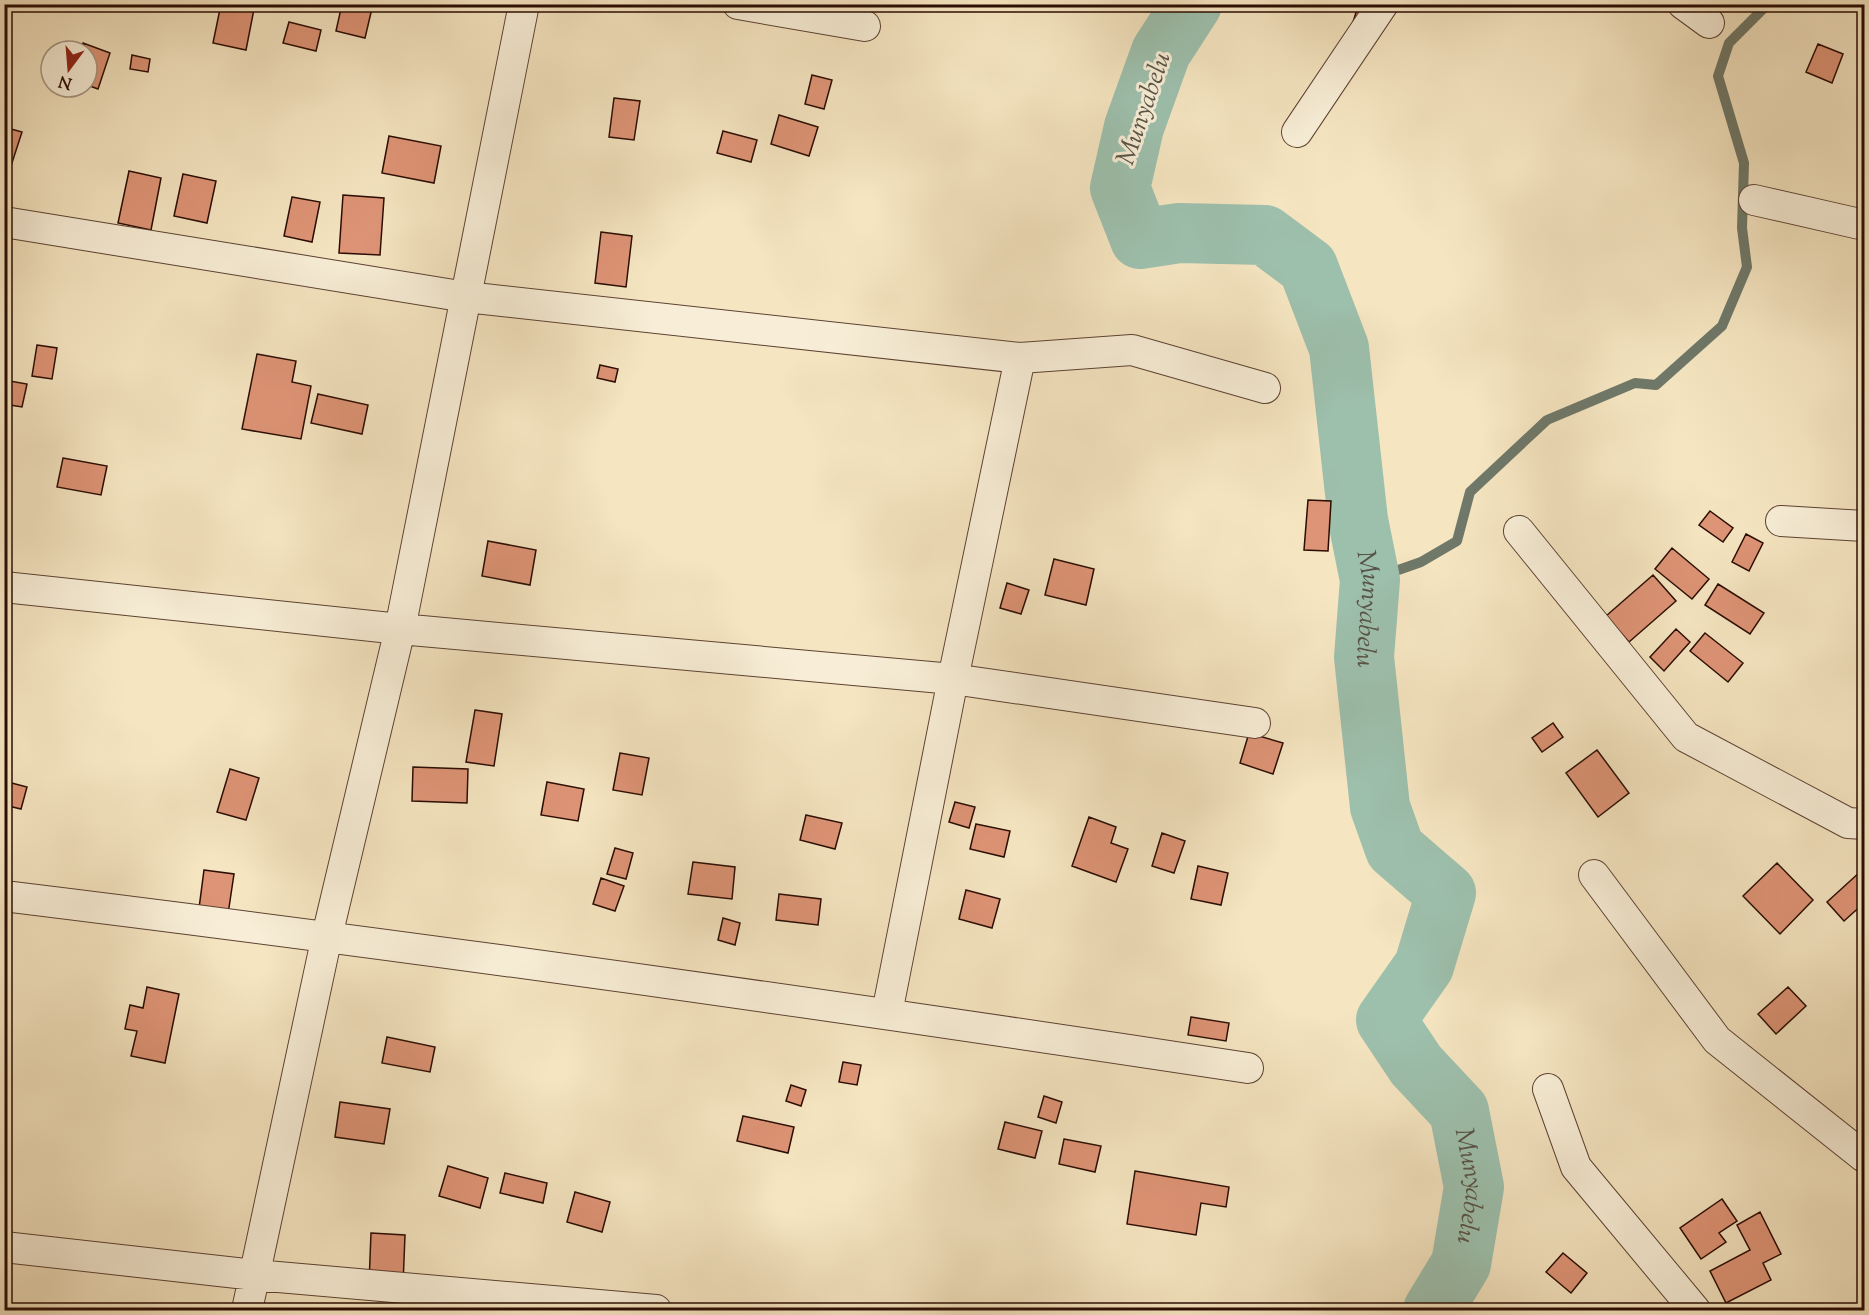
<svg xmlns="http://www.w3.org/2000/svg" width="1869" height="1315" font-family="'Sorts Mill Goudy',serif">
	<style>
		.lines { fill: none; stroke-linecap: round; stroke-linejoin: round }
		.stream { stroke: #6f7869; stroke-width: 10 }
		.river { stroke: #9dc0ad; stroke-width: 60 }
		.building { fill: #de9476; stroke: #2a0c03; stroke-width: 1.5 }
		.street-casing { stroke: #5d4232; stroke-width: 32 }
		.street { stroke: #f8eed7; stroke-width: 30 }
		.labels { text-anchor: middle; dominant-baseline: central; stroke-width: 6; stroke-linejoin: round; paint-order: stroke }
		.water-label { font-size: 26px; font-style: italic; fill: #585447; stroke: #f8eed7 }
	</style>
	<rect width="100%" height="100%" fill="#f5e5c1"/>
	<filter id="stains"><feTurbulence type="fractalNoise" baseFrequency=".00333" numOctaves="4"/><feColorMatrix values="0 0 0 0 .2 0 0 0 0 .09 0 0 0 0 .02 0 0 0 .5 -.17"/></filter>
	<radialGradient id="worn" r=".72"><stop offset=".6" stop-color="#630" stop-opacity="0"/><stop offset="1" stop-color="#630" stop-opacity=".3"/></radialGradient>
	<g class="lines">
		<path class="stream" d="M1370 580 1421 562 1457 541 1470 492 1547 420 1635 383 1656 385 1722 326 1747 267 1742 228 1744 163 1718 76 1729 43 1768 4"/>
		<path class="river" id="s1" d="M1192 4 1161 52 1134 127 1120 188 1140 239 1179 233 1265 235 1308 267 1339 348 1358 520 1370 580 1364 657 1380 807 1395 849 1446 893 1424 966 1386 1020 1416 1065 1459 1111 1474 1187 1461 1264 1433 1310"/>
	</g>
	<path class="building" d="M221 4H255L246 50 213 43Z
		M342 4H373L365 38 336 31Z
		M1358 6 1372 10 1353 22Z
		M289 22 321 30 316 51 283 43Z
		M83 43 110 53 98 89 87 85V51H80Z
		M1818 44 1843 54 1832 83 1806 72Z
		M132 55 150 59 148 72 130 69Z
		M812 75 832 80 824 109 805 104Z
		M614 98 640 101 634 140 609 137Z
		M779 115 818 127 809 156 771 144Z
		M4 127 22 132 9 172 4 170Z
		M723 131 757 140 751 162 717 153Z
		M389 136 441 146 434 183 382 173Z
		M129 171 161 178 151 230 118 223Z
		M183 174 216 181 207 223 174 216Z
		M343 195 384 198 380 255 339 253Z
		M292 197 320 202 312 242 284 236Z
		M601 232 632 236 626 287 595 283Z
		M37 345 57 348 52 379 32 376Z
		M257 354 296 361 292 382 311 386 301 439 242 429Z
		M600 365 618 369 615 382 597 378Z
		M4 380 27 384 22 407 4 404Z
		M318 394 368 405 362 434 311 423Z
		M63 458 107 466 101 495 57 487Z
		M1308 500 1331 501 1328 551 1304 550Z
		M1710 511 1733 528 1723 542 1699 525Z
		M1746 534 1763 543 1749 571 1732 562Z
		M488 541 536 550 530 585 482 576Z
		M1672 548 1709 579 1692 599 1655 569Z
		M1054 559 1094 569 1086 605 1045 595Z
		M1653 575 1676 601 1629 642 1606 616Z
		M1007 583 1029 590 1021 614 1000 608Z
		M1718 584 1764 613 1750 634 1705 605Z
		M1676 629 1690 642 1664 671 1650 657Z
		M1705 633 1743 663 1728 682 1690 651Z
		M475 710 502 714 494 766 466 762Z
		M1553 723 1563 737 1542 752 1532 738Z
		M1249 733 1283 743 1273 774 1240 763Z
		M1597 750 1629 793 1598 817 1566 773Z
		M620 753 649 758 642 795 613 790Z
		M413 767 468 769 467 803 412 801Z
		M230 769 259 778 246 820 217 812Z
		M4 781 27 787 21 809 4 805Z
		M547 782 584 789 578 821 541 815Z
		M955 802 975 807 969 828 949 822Z
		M806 815 842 823 835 849 800 840Z
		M1089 817 1116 827 1111 843 1128 849 1116 882 1072 866Z
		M976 824 1010 831 1004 857 970 849Z
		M1162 833 1185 841 1174 873 1152 866Z
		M615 848 633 853 626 879 607 874Z
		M693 862 735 867 732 899 688 894Z
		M1777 863 1813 900 1780 934 1743 896Z
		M1198 866 1228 873 1221 905 1191 899Z
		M204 870 234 874 227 921 198 916Z
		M1861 871 1864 875V903L1844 921 1827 902Z
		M601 878 624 886 615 911 593 904Z
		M966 890 1000 899 992 928 959 919Z
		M779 894 821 899 818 925 776 920Z
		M723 918 740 923 735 945 718 940Z
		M147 987 179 994 165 1063 131 1056 137 1031 125 1029 130 1005 143 1008Z
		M1788 987 1806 1006 1776 1034 1758 1014Z
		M1191 1017 1229 1023 1226 1041 1188 1035Z
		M387 1037 435 1047 430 1072 382 1063Z
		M843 1062 861 1065 857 1085 839 1082Z
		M791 1085 806 1090 801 1106 786 1101Z
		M1044 1096 1062 1102 1056 1123 1038 1117Z
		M340 1102 390 1109 384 1144 335 1137Z
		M743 1116 794 1127 788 1153 737 1141Z
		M1005 1122 1042 1131 1035 1158 998 1149Z
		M1064 1139 1101 1146 1095 1172 1059 1164Z
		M448 1166 488 1178 480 1208 439 1196Z
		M1135 1171 1229 1187 1226 1207 1201 1203 1196 1235 1127 1224Z
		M505 1173 547 1183 543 1203 500 1193Z
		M575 1192 610 1202 602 1232 567 1222Z
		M1722 1199 1737 1221 1719 1233 1726 1242 1701 1259 1680 1228Z
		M1760 1212 1781 1254 1763 1263 1771 1280 1726 1303 1710 1271 1750 1250 1737 1225Z
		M371 1233 405 1235 403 1285 369 1284Z
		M1563 1253 1587 1273 1571 1293 1546 1272Z"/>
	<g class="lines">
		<defs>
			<path id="street" d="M738 4 865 26
				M1683 4 1709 23
				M1297 132 1383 4
				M1754 200 1864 225
				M4 222 466 297 1020 358 1132 350 1265 388
				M1781 521 1864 526
				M1519 531 1686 737 1848 823 1864 824
				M4 587 400 629 953 679 1255 723
				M1594 875 1717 1040 1864 1157
				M4 896C420 947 834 1005 1248 1068
				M887 1013 953 679 1020 358
				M1548 1089 1576 1167 1695 1310
				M4 1247 255 1275 656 1310
				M247 1310 327 936 400 629 524 4"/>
		</defs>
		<use href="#street" class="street-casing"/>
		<use href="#street" class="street"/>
	</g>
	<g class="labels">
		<g class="water-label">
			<text transform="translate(1145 109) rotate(-71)">Munyabelu</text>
			<text stroke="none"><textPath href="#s1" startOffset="783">Munyabelu</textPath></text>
			<text stroke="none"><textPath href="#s1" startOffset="1430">Munyabelu</textPath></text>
		</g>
	</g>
	<rect width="1869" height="1315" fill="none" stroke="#f5e5c1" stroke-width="24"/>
	<rect x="6" y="6" width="1857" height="1303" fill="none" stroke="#2a0c03" stroke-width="3"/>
	<rect x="12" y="12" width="1845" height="1291" fill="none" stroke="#2a0c03" stroke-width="1.5"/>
	<g transform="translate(69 69) rotate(196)"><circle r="28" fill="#f8eed7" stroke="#a69482" stroke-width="1.5"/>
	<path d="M0-4.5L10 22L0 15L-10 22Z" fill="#8f2418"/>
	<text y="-9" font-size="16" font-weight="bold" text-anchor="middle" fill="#2a0c03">N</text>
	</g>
	<rect width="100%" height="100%" filter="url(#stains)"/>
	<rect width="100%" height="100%" fill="url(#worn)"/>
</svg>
